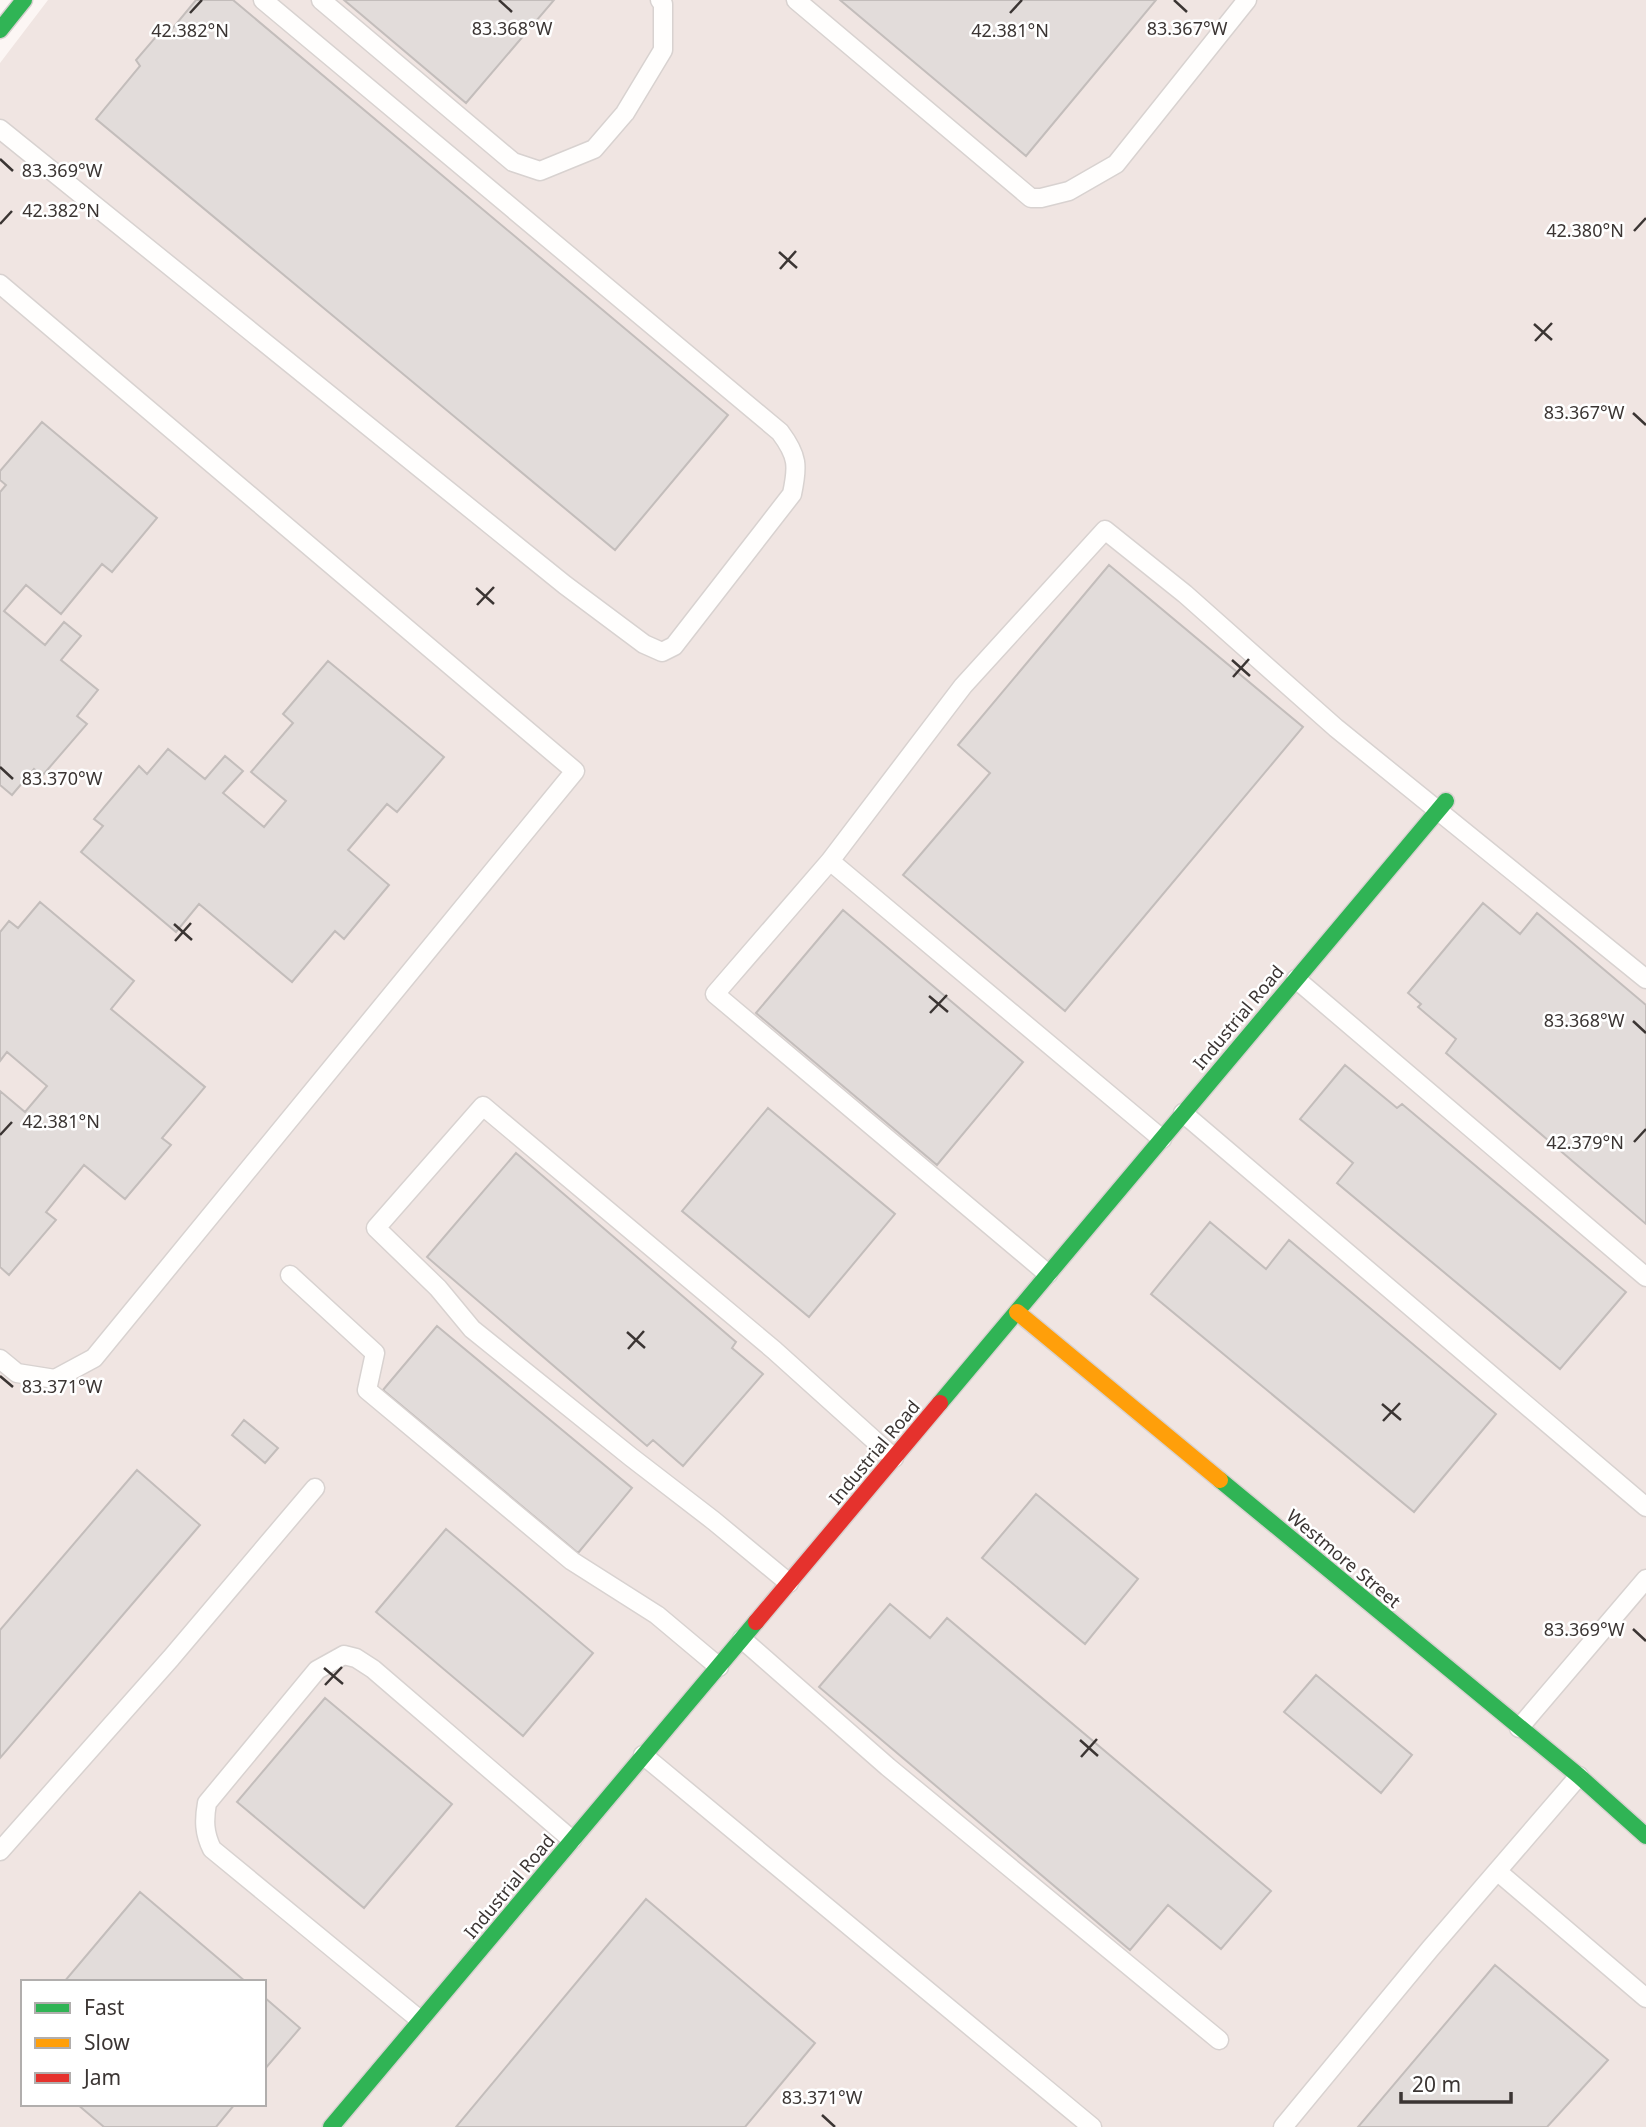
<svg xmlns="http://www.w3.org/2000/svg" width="1646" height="2127" font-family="'Noto Sans',sans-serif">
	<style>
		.built { fill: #f0e5e2; fill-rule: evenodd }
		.building { fill: #e2dcda; stroke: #c3bdbb; stroke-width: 2 }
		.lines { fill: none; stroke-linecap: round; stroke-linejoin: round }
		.lane-casing { stroke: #d8d2d0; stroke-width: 21 }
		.fast-casing { stroke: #d8d2d0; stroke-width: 19 }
		.slow-casing { stroke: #d8d2d0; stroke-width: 19 }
		.jam-casing { stroke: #d8d2d0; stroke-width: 19 }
		.lane { stroke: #fffefd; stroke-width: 18 }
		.fast { stroke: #30b455; stroke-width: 16 }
		.slow { stroke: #ff9f0a; stroke-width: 16 }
		.jam { stroke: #e5322d; stroke-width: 16 }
		.ticks { fill: none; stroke: #3b3533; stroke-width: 2.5 }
		.labels { text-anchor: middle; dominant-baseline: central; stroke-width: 5; stroke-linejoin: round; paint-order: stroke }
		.street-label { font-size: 18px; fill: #3b3533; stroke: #fff }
		.ticks-label { font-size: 18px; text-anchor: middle; fill: #3b3533; stroke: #fff; stroke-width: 5; stroke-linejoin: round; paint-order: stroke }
	</style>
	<rect width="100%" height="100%" fill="#fcf6f4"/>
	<path class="built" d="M48 0H1646V2127H0V63ZM23 1982H264V2104H23Z"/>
	<path class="building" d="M196 0H233L728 415 615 550 96 119 140 66 136 60 160 32 168 34Z
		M344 0H554L466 103Z
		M840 0H1156L1026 156Z
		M42 422 157 518 112 572 102 564 61 614 26 585 4 611 45 645 64 622 81 636 61 660 98 690 77 716 87 724 42 776 34 769 12 795 0 785V492L6 485 0 480V471Z
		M1109 565 1303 727 1065 1011 903 875 990 773 958 745Z
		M328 661 444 757 397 812 387 804 348 850 389 885 344 939 335 931 292 982 199 904 176 932 81 852 103 826 94 819 139 766 147 774 168 749 205 779 225 756 243 771 223 793 264 827 286 801 251 772 293 723 283 714Z
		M40 902 134 981 111 1009 205 1087 162 1138 171 1145 125 1199 84 1165 46 1212 56 1220 9 1275 0 1267V1091L25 1112 47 1086 7 1052 0 1061V932L9 921 18 928Z
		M1483 903 1520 934 1537 913 1646 1005V1224L1446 1053 1456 1039 1418 1007 1421 1004 1408 993Z
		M843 910 1023 1062 937 1165 756 1013Z
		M1345 1065 1397 1108 1402 1104 1626 1292 1560 1369 1337 1183 1353 1163 1300 1119Z
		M768 1108 895 1214 809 1317 682 1211Z
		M516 1153 736 1342 732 1348 763 1374 683 1466 653 1440 647 1446 427 1257Z
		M1210 1222 1266 1269 1289 1240 1496 1414 1414 1512 1151 1294Z
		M437 1326 632 1488 578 1553 383 1390Z
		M244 1420 278 1448 265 1463 232 1435Z
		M137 1470 200 1525 0 1758V1630Z
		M1036 1494 1138 1579 1085 1644 982 1558Z
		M446 1529 593 1653 523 1736 376 1612Z
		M890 1604 930 1638 947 1618 1271 1891 1221 1949 1168 1905 1130 1950 819 1687Z
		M1316 1675 1412 1755 1381 1793 1284 1712Z
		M325 1698 452 1804 364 1908 237 1802Z
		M140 1892 246 1982H64Z
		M646 1899 815 2043 745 2127H456Z
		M1495 1965 1608 2060 1547 2127H1358Z
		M264 1997 300 2028 264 2070Z
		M77 2104H235L216 2127H104Z"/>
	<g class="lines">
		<defs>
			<path id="lane" d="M321 0 513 162 540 171 594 149 625 113 663 50V4L660 0
				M796 0 1031 198H1041L1069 191 1116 164 1247 0
				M0 129 565 585 644 644 662 652 674 646 792 494C798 466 798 456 780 432L263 0
				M0 284 575 771 94 1358 55 1379 17 1373 0 1359
				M830 861 963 686 1105 530 1185 594 1336 728 1646 979
				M1296 979 1646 1277
				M1183 1113 1646 1507
				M1048 1274 715 994 830 861 1162 1139
				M290 1275 375 1353 367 1390 572 1561 657 1615 719 1667
				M789 1583 714 1521 631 1457 472 1329 438 1288 376 1228 483 1106 774 1350 894 1458
				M742 1639 888 1767 1219 2040
				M1519 1728 1646 1579
				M643 1755 1092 2127
				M0 1851 171 1658 315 1488
				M1497 1871 1646 1998
				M420 2020 212 1849C204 1833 204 1820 207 1803L317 1670 344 1655 356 1658 373 1669 572 1840
				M1283 2127 1430 1949 1579 1776"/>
			<path id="fast" d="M0 30 24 0
				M940 1403 1446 801
				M1220 1480 1579 1776 1646 1836
				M331 2127 756 1622"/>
			<path id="slow" d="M1017 1312 1220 1480"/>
			<path id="jam" d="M756 1622 940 1403"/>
		</defs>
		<use href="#lane" class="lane-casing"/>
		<use href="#fast" class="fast-casing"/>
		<use href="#slow" class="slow-casing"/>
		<use href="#jam" class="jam-casing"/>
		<use href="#lane" class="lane"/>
		<use href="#fast" class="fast"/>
		<use href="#slow" class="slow"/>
		<use href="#jam" class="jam"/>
	</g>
	<path class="ticks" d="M499 0 512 12M1174 0 1187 12M190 13 202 0M1010 13 1022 0M0 159 13 171M0 224 12 211M1634 231 1646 218M779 252 797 268M780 269 796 251M1534 324 1552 340M1535 341 1552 323M1633 413 1646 425M476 588 494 604M477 605 494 587M1232 660 1250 676M1233 677 1249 659M0 767 13 779M174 924 192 940M175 941 191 923M929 996 948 1012M930 1013 947 995M1633 1021 1646 1033M0 1135 12 1122M1634 1142 1646 1129M627 1332 645 1348M628 1349 644 1331M0 1376 13 1387M1382 1404 1401 1420M1383 1421 1400 1403M1633 1629 1646 1641M324 1668 343 1684M325 1685 342 1667M1080 1740 1098 1756M1081 1757 1097 1739M822 2115 835 2127"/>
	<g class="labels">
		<g class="street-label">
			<text transform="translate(1238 1017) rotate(-50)">Industrial Road</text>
			<text transform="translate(874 1452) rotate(-50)">Industrial Road</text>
			<text transform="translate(1344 1558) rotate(40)">Westmore Street</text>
			<text transform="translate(509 1886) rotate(-50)">Industrial Road</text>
		</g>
	</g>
	<g class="ticks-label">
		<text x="512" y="35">83.368°W</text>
		<text x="1187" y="35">83.367°W</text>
		<text x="190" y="37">42.382°N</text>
		<text x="1010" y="37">42.381°N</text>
		<text x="62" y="177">83.369°W</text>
		<text x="61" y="217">42.382°N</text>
		<text x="1585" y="237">42.380°N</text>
		<text x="1584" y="419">83.367°W</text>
		<text x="62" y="785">83.370°W</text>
		<text x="1584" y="1027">83.368°W</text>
		<text x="61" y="1128">42.381°N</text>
		<text x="1585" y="1149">42.379°N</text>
		<text x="62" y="1393">83.371°W</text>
		<text x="1584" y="1636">83.369°W</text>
		<text x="822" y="2104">83.371°W</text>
	</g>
	<rect x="21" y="1980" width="245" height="126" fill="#ffffff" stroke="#b1aead" stroke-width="2"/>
	<rect x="35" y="2003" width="35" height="10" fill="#30b455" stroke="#b1aead" stroke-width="2"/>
	<text x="84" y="2015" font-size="21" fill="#3b3533">Fast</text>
	<rect x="35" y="2038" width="35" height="10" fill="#ff9f0a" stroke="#b1aead" stroke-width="2"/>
	<text x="84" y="2050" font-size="21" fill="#3b3533">Slow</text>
	<rect x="35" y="2073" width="35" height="10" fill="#e5322d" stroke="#b1aead" stroke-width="2"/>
	<text x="84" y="2085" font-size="21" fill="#3b3533">Jam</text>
	<path d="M1401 2092v10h110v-10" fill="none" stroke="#3b3533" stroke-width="3.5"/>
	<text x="1412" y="2092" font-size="21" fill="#3b3533" stroke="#ffffff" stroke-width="5" paint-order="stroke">20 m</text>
</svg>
